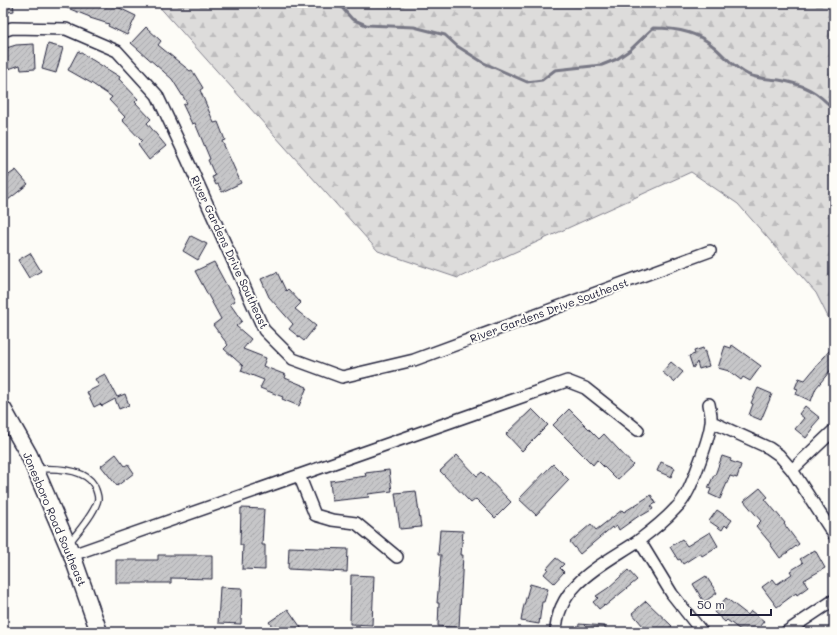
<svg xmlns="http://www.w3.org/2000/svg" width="837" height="635" font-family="Mali,sans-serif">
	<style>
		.forest { fill: url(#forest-firs); stroke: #807f8b }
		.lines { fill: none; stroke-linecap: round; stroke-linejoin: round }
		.stream { stroke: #787885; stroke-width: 3 }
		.building { fill: url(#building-hatch); stroke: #22223b }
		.lane-casing { stroke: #22223b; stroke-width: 8 }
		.street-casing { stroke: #22223b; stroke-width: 14 }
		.secondary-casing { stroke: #22223b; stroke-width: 19 }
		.lane { stroke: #fdfcf7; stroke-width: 5.5 }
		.street { stroke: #fdfcf7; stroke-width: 11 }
		.secondary { stroke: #fdfcf7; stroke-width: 16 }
		.labels { text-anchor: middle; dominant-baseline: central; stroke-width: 4; stroke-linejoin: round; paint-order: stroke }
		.street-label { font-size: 11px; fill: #22223b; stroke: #fdfcf7 }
	</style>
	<defs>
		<pattern id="forest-firs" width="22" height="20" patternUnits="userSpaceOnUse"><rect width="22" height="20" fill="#dddcdb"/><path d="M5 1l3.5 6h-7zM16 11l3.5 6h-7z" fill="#bdbcbd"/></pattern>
		<pattern id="building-hatch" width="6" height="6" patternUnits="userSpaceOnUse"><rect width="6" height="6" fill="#c6c6c8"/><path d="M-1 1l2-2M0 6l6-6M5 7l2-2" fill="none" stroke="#aaaaad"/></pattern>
	</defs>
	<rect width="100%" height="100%" fill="#fdfcf7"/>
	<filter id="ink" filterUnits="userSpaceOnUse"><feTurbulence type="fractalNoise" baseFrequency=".025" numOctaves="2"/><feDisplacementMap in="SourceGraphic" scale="8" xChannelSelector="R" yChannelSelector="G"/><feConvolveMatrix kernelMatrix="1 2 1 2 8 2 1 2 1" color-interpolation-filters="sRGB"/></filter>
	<g filter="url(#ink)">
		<path class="forest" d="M156 3H834V329L816 293 738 204 691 172 458 278 378 251Z"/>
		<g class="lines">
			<path class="stream" d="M338 3 352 19 366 25 414 27 445 35 457 46 484 63 527 82 542 80 555 70 602 65 617 59 630 50 653 28C674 28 697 31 713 46 725 56 734 68 749 75 759 79 769 79 779 80 804 84 818 92 834 110"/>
		</g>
		<path class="building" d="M3 3H13L14 11 3 13Z
			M55 3H109L136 16 127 35 108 26 109 24 90 18V17Z
			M146 27 161 41 158 45 190 71 192 70 203 88 200 90 214 123 218 122 225 140 222 141 241 183 222 192 218 184 216 185 212 177 215 176 208 160 210 159 195 123 192 124 183 105 187 103 172 79 131 43Z
			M34 44 35 69 21 70 20 65 3 71V49L16 45Z
			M48 44 63 48 56 73 42 69Z
			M78 51 120 77 119 79 138 99 135 102 151 119 147 123 166 146 149 160 138 145 142 141 122 120 125 117 109 100 112 97 91 83 68 70Z
			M16 170 28 184 3 204V179Z
			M191 236 207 244 198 260 183 251Z
			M30 253 41 271 29 278 18 260Z
			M214 262 235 301 230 304 242 321 236 326 251 339 243 349 266 358 263 366 286 375 285 378 307 387 299 406 282 399 283 397 260 388 264 380 241 371 243 366 224 349 228 345 213 325 221 319 195 271Z
			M277 272 286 291 288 289 301 303 295 309 316 326 304 341 289 329 293 324 269 297 261 279Z
			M732 345 761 366 750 381 743 377 741 380 729 371 718 368 725 346 731 348Z
			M834 345V366L816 388 811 401 796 394 798 389 795 388 799 378 805 380Z
			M703 348 704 352 706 351 705 353 709 366 699 369 697 362 693 368 689 356 695 354 694 351Z
			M671 362 683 372 674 382 662 372Z
			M105 374 117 397 125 394 129 405 119 409 115 399 102 406 100 404 94 407 87 392 99 386 95 379Z
			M758 388 772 394 761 420 749 415 753 404 751 403Z
			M805 406 820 418 812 427 813 429 806 438 795 429 804 418 799 414Z
			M532 409 548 425 522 451 506 434Z
			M569 409 599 439 604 434 633 465 617 480 597 460 593 465 553 425Z
			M116 454 125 466 128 464 134 473 117 486 101 466Z
			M457 455 477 476 482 472 511 502 495 518 476 499 471 503 440 471Z
			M722 456 731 459 730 461 741 465 737 478 730 476 720 499 709 494 711 489 708 488 714 475H715Z
			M661 462 675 468 671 477 657 471Z
			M553 464 569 480 536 515 519 499Z
			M389 470 392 491 368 494 369 497 332 501 330 481 366 476 365 473Z
			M760 488 768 497 765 499 785 523 784 524 799 544 780 558 770 544H771L756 526 761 521 744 501Z
			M416 491 421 527 400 529 395 493Z
			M651 495 656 503 651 506 653 509 641 516 640 515 619 530 617 526 613 529 612 527 580 554 570 542 591 524 596 530 622 510 624 512Z
			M241 508 264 509 262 545H265V570L242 569 243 545H240Z
			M717 510 732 520 727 527 725 525 722 530 709 521Z
			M440 530 463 531 461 555H463L459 628 438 626 439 603H437L441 555H438Z
			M710 532 718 546 702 556 700 553 683 564 680 559 678 560 670 547 682 539 687 546Z
			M289 547 348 549 347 572 288 569Z
			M815 550 825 568 804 580 808 587 797 595 796 593 777 607 762 587 773 579 777 584 792 574 790 571 803 563 800 559Z
			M158 555H212V579L171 578V583H116V560H158Z
			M556 558 564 564 560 568 564 572 554 583 544 574 548 569 547 568Z
			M628 570 637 580 605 606 604 605 599 609 593 602 598 598 596 596 608 588Z
			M351 575 374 576 372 625 350 624Z
			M706 576 717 593 704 602 693 584Z
			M530 584 548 589 544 602H542L539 624 521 621 523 609Z
			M220 587 242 588 241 624 218 623Z
			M726 598 748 615 751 611 764 621 755 632H743L727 620 725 622 714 612Z
			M646 601 672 626 667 632H648L632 613Z
			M288 609 304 632H276L269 622Z
			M579 624 605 626V632H578Z"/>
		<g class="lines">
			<defs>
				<path id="lane" d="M37 469C55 468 90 468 96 490 97 493 98 496 98 499 95 513 78 532 69 543"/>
				<path id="street" d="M3 31 12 28 66 29 117 51 157 95 187 159 264 330 293 359 342 377 414 360 710 251
					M712 422 769 448 779 455 792 470 834 535
					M792 470 834 430
					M299 475 315 515 332 520 356 523 397 557
					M639 540 672 594 702 632
					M72 555 567 381 585 388 638 430
					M556 632C557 584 604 564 638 541 650 532 665 520 675 509 688 497 694 477 700 461 704 450 710 434 711 422 712 417 710 410 709 404
					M786 632 834 600"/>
				<path id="secondary" d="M3 409 29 455 72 555 99 632"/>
			</defs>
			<use href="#lane" class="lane-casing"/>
			<use href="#street" class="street-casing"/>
			<use href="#secondary" class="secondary-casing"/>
			<use href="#lane" class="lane"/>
			<use href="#street" class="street"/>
			<use href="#secondary" class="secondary"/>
		</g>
	</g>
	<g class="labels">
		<g class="street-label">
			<text transform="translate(230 252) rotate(65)">River Gardens Drive Southeast</text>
			<text transform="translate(549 310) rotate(-20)">River Gardens Drive Southeast</text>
			<text transform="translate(55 519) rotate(67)">Jonesboro Road Southeast</text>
		</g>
	</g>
	<rect width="837" height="635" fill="none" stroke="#fdfcf7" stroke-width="16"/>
	<rect x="8" y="8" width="821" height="619" fill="none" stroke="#22223b" stroke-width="1.5" filter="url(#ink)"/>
	<path d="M691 609v6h80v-6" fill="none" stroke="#22223b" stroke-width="2"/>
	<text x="697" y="609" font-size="12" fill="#22223b" stroke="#fdfcf7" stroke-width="3" paint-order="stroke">50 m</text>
</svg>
